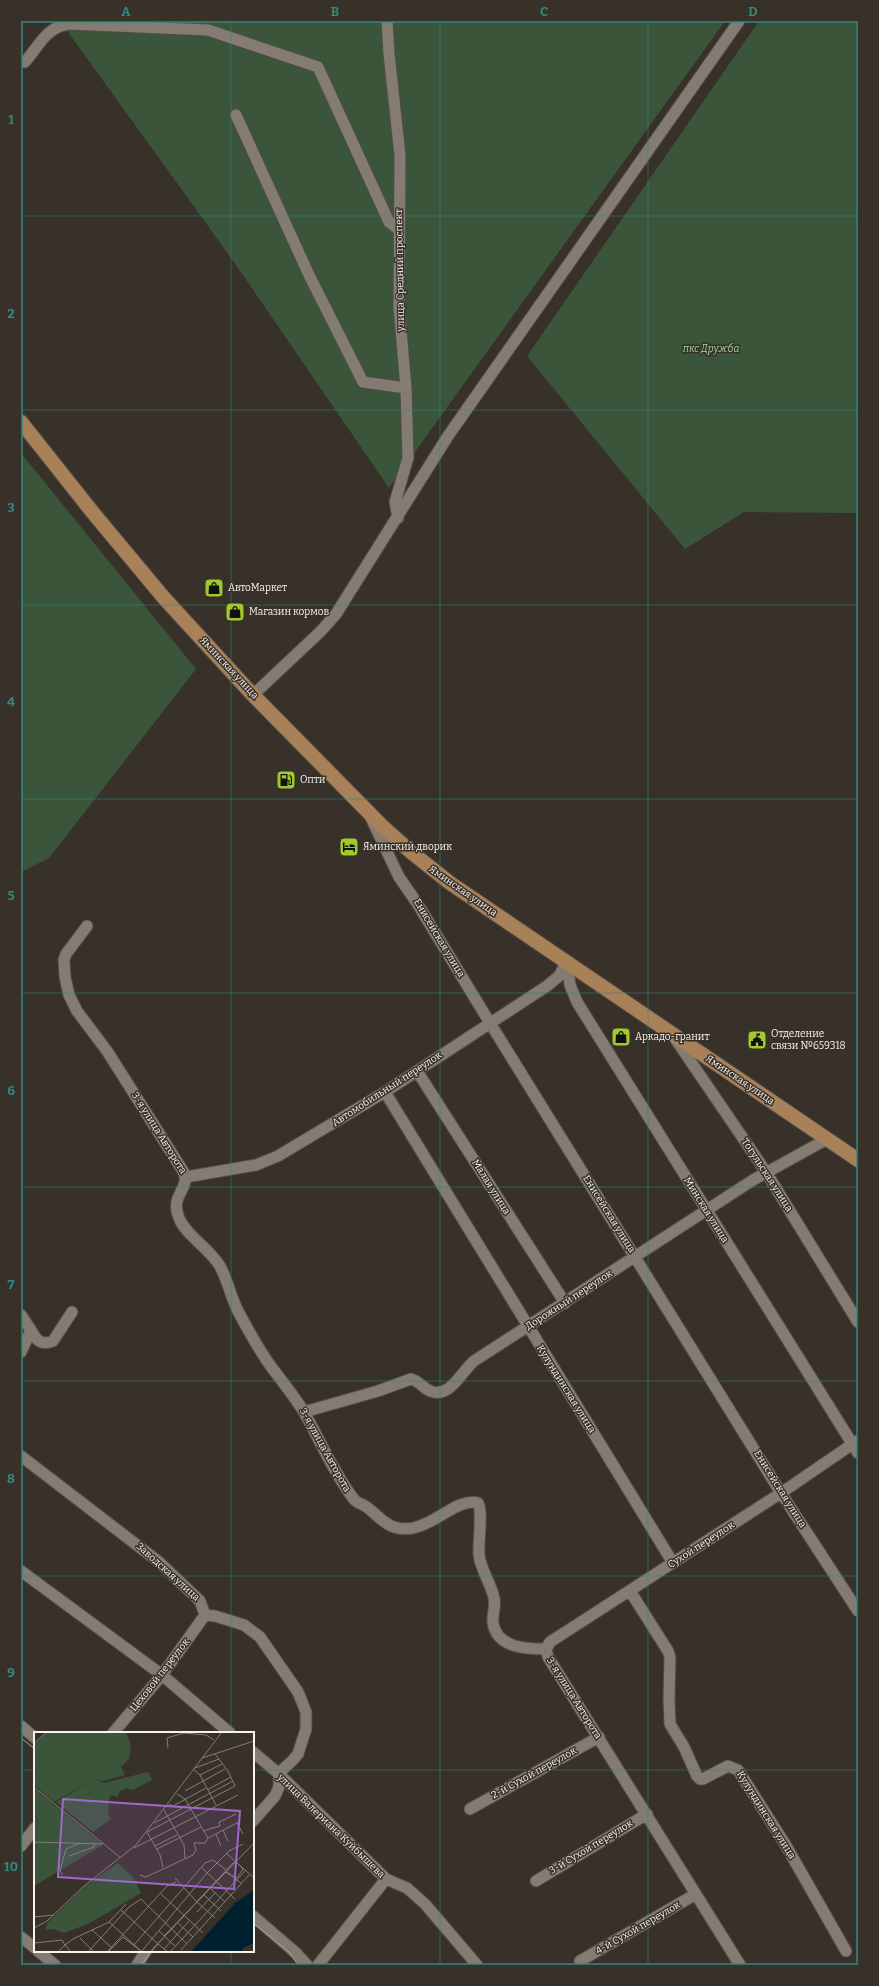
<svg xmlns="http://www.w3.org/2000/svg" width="879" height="1986" font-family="Bitter,serif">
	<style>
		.green { fill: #3b553a }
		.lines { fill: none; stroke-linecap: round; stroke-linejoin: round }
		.minor-casing { stroke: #534d47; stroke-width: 13 }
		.major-casing { stroke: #534d47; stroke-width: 16 }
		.minor { stroke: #847c73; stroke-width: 11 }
		.major { stroke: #a98159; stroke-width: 14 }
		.tram { stroke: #a9a39d; stroke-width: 1 }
		.grid { fill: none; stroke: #328981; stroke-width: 1; stroke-opacity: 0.55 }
		.labels { text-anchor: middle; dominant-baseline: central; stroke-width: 3; stroke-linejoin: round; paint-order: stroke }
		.street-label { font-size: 10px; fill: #f7f2ed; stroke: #383129 }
		.park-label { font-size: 10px; font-style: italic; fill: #a1d5a1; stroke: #383129 }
		.poi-label { font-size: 10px; fill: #f7f2ed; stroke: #383129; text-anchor: start }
		.inset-road { fill: none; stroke: #847e77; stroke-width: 1 }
		.view { fill: #a067cd; fill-opacity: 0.15; stroke: #a067cd; stroke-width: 2 }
		.inset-edge { fill: none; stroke: #f7f2ed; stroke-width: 2 }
		.neatline { fill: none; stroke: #328981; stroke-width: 1.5 }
		.grid-label { font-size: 13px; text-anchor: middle; font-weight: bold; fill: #328981 }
	</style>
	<rect width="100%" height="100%" fill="#383129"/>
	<path class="green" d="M60 21H725L389 488 234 262Z
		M759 21H858V513L744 512 685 549 527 356Z
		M21 453 196 669 49 858 21 872Z"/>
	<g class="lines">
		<defs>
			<path id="minor" d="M387 21 389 54 400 155 399 307 406 388 408 458 395 502 398 518
				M25 62C39 46 46 27 69 24L208 30 318 67 389 222 399 230
				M236 115 309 275 363 382 406 388
				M253 695 321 631 336 614 448 436 739 21
				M371 818 399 877 417 903 490 1023 781 1493 858 1611
				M87 926 66 954 64 960 65 977 69 995 77 1011 107 1051 183 1171C192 1189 169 1194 179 1218 185 1235 212 1250 221 1268 228 1282 231 1297 238 1311 248 1330 259 1350 272 1368 283 1382 294 1396 304 1412 320 1440 333 1472 353 1498 356 1503 360 1503 365 1506 375 1512 383 1524 394 1527 426 1538 454 1496 478 1503 483 1512 478 1541 479 1555 481 1571 491 1583 494 1598 496 1607 492 1614 493 1623 497 1648 526 1649 546 1649
				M567 961 570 985 577 1002 858 1453
				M674 1037 766 1172 858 1322
				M417 1071 565 1303
				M385 1092 673 1563
				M186 1177 256 1165 278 1156 385 1092 547 986 559 976 567 961
				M21 1315 31 1330
				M21 1352 31 1330C36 1340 41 1346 53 1341L72 1312
				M304 1412 378 1391 411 1379C419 1381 423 1388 430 1391 450 1399 461 1372 474 1361L753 1180 827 1139
				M21 1456 159 1562 200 1601 205 1615 215 1616 244 1625 260 1637 298 1692 306 1712V1729L298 1754 292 1761 282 1770 279 1774V1787L275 1796 253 1821
				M21 1571 162 1675 230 1733
				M630 1591 668 1651 670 1657 669 1700 670 1724 684 1747 697 1776 700 1779H703L728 1766 738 1770 785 1844 846 1951
				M546 1649 550 1642 781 1493 857 1441
				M546 1649 548 1657 740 1965
				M21 1726 35 1738
				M113 1733 162 1675 205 1615
				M253 1752 279 1774 386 1879 407 1888 425 1904 477 1965
				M470 1809 599 1737
				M21 1846 35 1828
				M536 1881 647 1814
				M253 1916 296 1953 307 1965
				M21 1937 35 1948
				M38 1951 55 1965
				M580 1961 696 1894
				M137 1965 146 1951
				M318 1965 386 1879"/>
			<path id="major" d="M21 422 94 514 164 598 253 695 382 826 411 852 450 883 858 1160"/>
		</defs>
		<use href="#minor" class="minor-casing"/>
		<use href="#major" class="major-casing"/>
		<use href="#minor" class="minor"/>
		<use href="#major" class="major"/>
		<path class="tram" d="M21 1738 35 1749
			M253 1923 289 1952 298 1965
			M142 1965 151 1951"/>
	</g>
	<path class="grid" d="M231 21V1733M440 21V1965M648 21V1965M21 216H858M21 410H858M21 605H858M21 799H858M21 993H858M21 1187H858M21 1381H858M21 1576H858M21 1770H35M253 1770H858M231 1951V1965"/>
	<defs>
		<symbol id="shop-square" viewBox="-11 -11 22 22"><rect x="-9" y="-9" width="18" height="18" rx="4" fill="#a0c92b" stroke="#383129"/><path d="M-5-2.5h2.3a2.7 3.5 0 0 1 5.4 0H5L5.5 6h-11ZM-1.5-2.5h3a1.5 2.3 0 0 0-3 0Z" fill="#111"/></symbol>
		<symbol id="fuel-square" viewBox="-11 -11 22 22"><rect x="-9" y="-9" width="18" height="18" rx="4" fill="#a0c92b" stroke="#383129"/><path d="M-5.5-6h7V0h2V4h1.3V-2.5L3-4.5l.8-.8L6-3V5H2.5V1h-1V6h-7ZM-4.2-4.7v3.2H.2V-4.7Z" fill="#111"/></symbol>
		<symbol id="hotel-square" viewBox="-11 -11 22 22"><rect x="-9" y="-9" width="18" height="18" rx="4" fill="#a0c92b" stroke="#383129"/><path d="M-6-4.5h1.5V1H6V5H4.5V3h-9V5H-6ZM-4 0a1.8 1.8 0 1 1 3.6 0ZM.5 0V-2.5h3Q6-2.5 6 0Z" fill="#111"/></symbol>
		<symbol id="civic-square" viewBox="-11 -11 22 22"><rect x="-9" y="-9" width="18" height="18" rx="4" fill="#a0c92b" stroke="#383129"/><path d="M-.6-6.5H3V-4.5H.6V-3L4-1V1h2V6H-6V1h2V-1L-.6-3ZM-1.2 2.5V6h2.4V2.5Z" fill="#111"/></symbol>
	</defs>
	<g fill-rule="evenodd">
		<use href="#shop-square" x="203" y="577" width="22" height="22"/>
		<use href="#shop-square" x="224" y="601" width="22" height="22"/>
		<use href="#fuel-square" x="275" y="769" width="22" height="22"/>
		<use href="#hotel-square" x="338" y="836" width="22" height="22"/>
		<use href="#shop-square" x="610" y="1026" width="22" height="22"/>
		<use href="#civic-square" x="746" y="1029" width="22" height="22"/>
	</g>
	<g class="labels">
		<g class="street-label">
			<text transform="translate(400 270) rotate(-91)">улица Средний проспект</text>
			<text transform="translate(229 668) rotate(47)">Яминская улица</text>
			<text transform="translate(463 891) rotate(35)">Яминская улица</text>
			<text transform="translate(439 938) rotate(59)">Енисейская улица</text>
			<text transform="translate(740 1080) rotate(34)">Яминская улица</text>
			<text transform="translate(387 1089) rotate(-33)">Автомобильный переулок</text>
			<text transform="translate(159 1133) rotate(58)">3-я улица Авторота</text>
			<text transform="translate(767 1175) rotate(57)">Тогульская улица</text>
			<text transform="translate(491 1187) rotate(58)">Малая улица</text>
			<text transform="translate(706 1210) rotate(58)">Минская улица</text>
			<text transform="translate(609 1214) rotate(58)">Енисейская улица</text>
			<text transform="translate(569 1300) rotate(-33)">Дорожный переулок</text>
			<text transform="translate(566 1389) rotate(58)">Кулундинская улица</text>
			<text transform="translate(325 1450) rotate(61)">3-я улица Авторота</text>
			<text transform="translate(780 1489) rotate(58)">Енисейская улица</text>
			<text transform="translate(701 1545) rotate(-33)">Сухой переулок</text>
			<text transform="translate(168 1572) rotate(42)">Заводская улица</text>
			<text transform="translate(160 1675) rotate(-52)">Цеховой переулок</text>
			<text transform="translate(574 1698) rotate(58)">3-я улица Авторота</text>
			<text transform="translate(534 1773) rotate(-29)">2-й Сухой переулок</text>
			<text transform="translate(766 1815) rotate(58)">Кулундинская улица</text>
			<text transform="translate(331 1826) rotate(44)">улица Валериана Куйбышева</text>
			<text transform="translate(591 1847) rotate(-31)">3-й Сухой переулок</text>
			<text transform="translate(638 1928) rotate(-30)">4-й Сухой переулок</text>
		</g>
		<g class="park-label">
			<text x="711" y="349">пкс Дружба</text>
		</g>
		<g class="poi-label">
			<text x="228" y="588">АвтоМаркет</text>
			<text x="249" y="612">Магазин кормов</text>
			<text x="300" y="780">Опти</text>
			<text x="363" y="847">Яминский дворик</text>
			<text x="771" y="1034">Отделение<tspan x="771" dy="12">связи №659318</tspan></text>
			<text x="635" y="1037">Аркадо-гранит</text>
		</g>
	</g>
	<g transform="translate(34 1732)">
		<rect width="220" height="220" fill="#383129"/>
		<path d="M14 0H92L97 13 95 27 87 35 91 43 69 49 62 47 70 51 114 40 118 48 99 58 93 56 87 58 83 65 78 63 75 67 74 82 77 87 59 100 22 70 62 46 20 70 0 53V12ZM0 56 69 113 0 154ZM84 131 100 146 107 161 54 192 30 201 19 197 11 198 14 190 51 154Z" fill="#3b553a"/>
		<path d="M220 158V211L209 216 208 220H157L201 171Z" fill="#002030"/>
		<path class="inset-road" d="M0 11 13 0M134 16 133 6 150 1 172 3 180 8M168 26 220 9M161 36 185 27M160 38 166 43 182 73M166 43 188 32M0 55 87 126M173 58 197 45M151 59 191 37M143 62 151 67 174 106M135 72 139 74 172 56M130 78 150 113 151 126M120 91 199 49M203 91 209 102M189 98 194 109M169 99 186 94 185 90 202 82M182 102 187 114M0 110 69 112M121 114 143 103M100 116 204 63M123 117 167 95M193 122 220 146M35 124 60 115 61 111M129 135 126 123 113 100 201 54 194 39 181 22M168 136 201 167M193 140 208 152M29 143 26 139 32 117 46 111M106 143 112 145 159 123 162 118 160 111H171L174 106 205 90M141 146 162 169M177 157 191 170M126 161 169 201M170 163 187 179M163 170 181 186M87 178 123 211M163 180 181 161M0 185 20 183M75 190 107 219M144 191 159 205M0 196 13 189 50 154 102 113 188 0M58 198 77 215M125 199 141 214M130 204 220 111M46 206 60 220M0 211 28 208 31 213 24 220M100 213 171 131 179 128 192 138M130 217 156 188M147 218 215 143M37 220 31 213 39 207 75 190 92 172M54 220 95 175 107 167 153 212M73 220 133 154 142 150M74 220 89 205 108 220M107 220 173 141 195 119 209 112M116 220 199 131 202 130 209 137 203 146 191 140 116 220M117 220 124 212 134 220M136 220 211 139"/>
		<path class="view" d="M29 67 206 79 200 157 24 145Z"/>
		<rect width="220" height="220" class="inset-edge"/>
	</g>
	<rect width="879" height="1986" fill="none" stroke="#383129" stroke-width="44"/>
	<rect x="22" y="22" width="835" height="1942" class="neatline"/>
	<g class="grid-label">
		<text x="126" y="16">A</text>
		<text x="335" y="16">B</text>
		<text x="544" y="16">C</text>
		<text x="753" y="16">D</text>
		<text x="11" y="124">1</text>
		<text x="11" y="318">2</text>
		<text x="11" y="512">3</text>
		<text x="11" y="706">4</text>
		<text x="11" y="900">5</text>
		<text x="11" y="1095">6</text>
		<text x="11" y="1289">7</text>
		<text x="11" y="1483">8</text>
		<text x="11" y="1677">9</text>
		<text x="11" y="1871">10</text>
	</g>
</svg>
